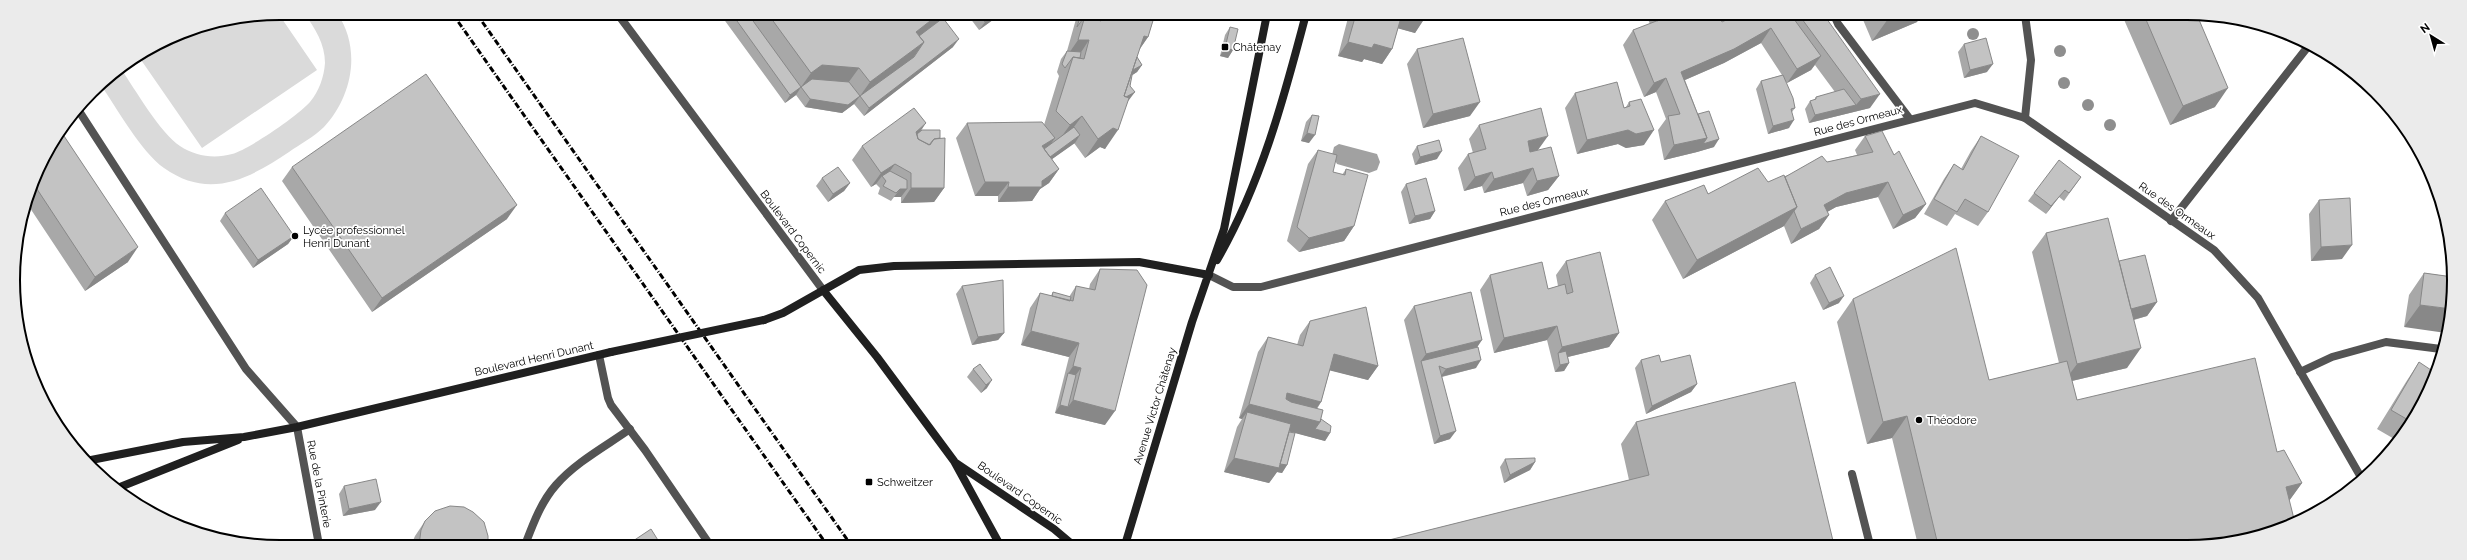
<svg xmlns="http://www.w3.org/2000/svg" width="2467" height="560" font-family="Raleway,sans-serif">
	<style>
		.green { fill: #dadada }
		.water { fill: #a1a1a1 }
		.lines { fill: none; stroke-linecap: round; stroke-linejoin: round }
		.lane { stroke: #535353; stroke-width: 8 }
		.street { stroke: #535353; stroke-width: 8 }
		.secondary { stroke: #202020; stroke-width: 8 }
		.rail { stroke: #000; stroke-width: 3; stroke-dasharray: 6 2 1 2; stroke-linecap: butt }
		.secondary-bridge { stroke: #202020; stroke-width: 8 }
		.tree { fill: #8e8e8e }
		.wall { fill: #a8a8a8 }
		.shaded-wall { fill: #888 }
		.building { fill: #c3c3c3; stroke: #888 }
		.poi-dot { fill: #000; stroke: #fff; stroke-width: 1.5 }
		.labels { text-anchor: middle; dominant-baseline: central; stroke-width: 3.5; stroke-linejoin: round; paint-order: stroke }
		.poi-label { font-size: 11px; fill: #000; stroke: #fff; text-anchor: start }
		.street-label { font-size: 11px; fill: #000; stroke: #fff }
		.rim { fill: none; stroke: #000; stroke-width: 2 }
	</style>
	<rect width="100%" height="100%" fill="#fff"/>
	<path class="green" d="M278 13 317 70 202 148 139 57 178 33 228 18Z
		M304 13H337C362 49 352 97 324 127 314 137 300 144 289 152 249 179 209 200 164 168 141 152 117 108 100 84L121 69C135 89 160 133 180 146 195 156 214 159 232 154 248 150 299 115 310 102 319 91 324 77 325 63 325 44 315 28 304 13Z"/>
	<path class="water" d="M1339 144 1377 154 1380 162 1377 170 1369 173 1337 164 1332 155 1334 147Z"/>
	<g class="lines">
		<path class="lane" d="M1834 15 1838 24 1909 118
			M2025 15 2031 60 2025 118
			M77 108 246 369 297 427
			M2171 221 2310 44
			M2300 372 2332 357 2386 342 2441 349
			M1852 474 1870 545
			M525 545C533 524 541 502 556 485 576 462 606 446 630 429"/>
		<path class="street" d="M617 13 823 290
			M1209 275 1233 287H1261L1975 103 2025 118 2214 250 2258 298 2362 479
			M599 355 608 398 611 405 645 450 710 545
			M297 427 319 545"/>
		<path class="secondary" d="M1217 260C1261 184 1284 98 1306 14
			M823 290 877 357 954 461 1000 545
			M764 320 783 313 859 270 894 266 1139 262 1209 275
			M86 461 183 442 244 437 297 427 611 352
			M956 463 1054 529 1073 545
			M115 489 238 440
			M1125 545 1192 322 1224 229 1267 14"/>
		<path class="rail" d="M452 13 827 545
			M476 13 851 545"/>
		<path class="secondary-bridge" d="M611 352 764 320"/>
	</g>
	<g class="tree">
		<circle cx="1973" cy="34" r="6"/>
		<circle cx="2060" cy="51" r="6"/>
		<circle cx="2064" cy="83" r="6"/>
		<circle cx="2088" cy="105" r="6"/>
		<circle cx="2110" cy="125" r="6"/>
	</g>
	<path class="wall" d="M720 14H946L943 18 953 47 864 116 854 104 842 113 805 107 796 95 785 103Z
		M967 14H1001L979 30Z
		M1072 14H1155L1148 37 1139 50 1137 57 1142 65 1137 72 1132 75 1130 86 1129 100 1128 101 1105 149 1100 147 1085 158 1074 143 1052 159 1059 169 1049 183 1040 189 1032 201 998 202V196H975L956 138 967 123 1044 125 1059 76 1057 72 1061 59 1067 51 1076 19Z
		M1349 14H1426L1415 33 1398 28 1392 49 1382 64 1364 59 1362 62 1338 56Z
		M1626 15H1643L1629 21Z
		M1646 15H1719L1722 22 1793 17 1795 15H1824L1870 108 1809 123 1805 109 1810 101 1814 100 1816 97 1835 92 1815 65 1811 70 1787 83 1785 81 1795 108 1792 112 1789 128 1768 134 1756 89 1761 81 1782 75 1761 43 1724 63 1685 80 1698 114 1714 147 1697 152 1664 160 1658 130 1666 119 1656 92 1644 97 1623 45 1633 30 1650 24Z
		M1861 15H1921L1917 22 1872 41Z
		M2122 15H2197L2215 107 2170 125Z
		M1230 27 1233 50 1228 58 1220 56 1225 35Z
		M1964 44 1987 72 1964 78 1958 52Z
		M1417 49 1470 116 1423 128 1407 64Z
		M1575 93 1624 108 1626 107 1629 102 1644 145 1626 148 1618 144 1577 154 1565 108Z
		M1312 115 1309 143 1301 141 1306 122Z
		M1479 125 1538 150 1559 176 1548 190 1527 196 1523 183 1484 193 1482 186 1464 191 1458 168 1468 154 1473 153 1469 139Z
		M922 130 940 138 944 188 934 202 901 203V197H894L891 201 878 194 880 188 876 184 871 187 852 160 862 146Z
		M1865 136 1894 155 1926 204 1915 218 1893 229 1878 197 1836 207 1827 212 1829 215 1819 229 1791 244 1784 226 1683 279 1652 220 1665 201 1708 194 1768 182 1827 162 1857 155 1855 150Z
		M1981 136 1988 212 1978 226 1955 214 1947 226 1924 214 1944 179 1954 164 1961 169 1971 151Z
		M1417 146 1437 159 1415 165 1412 154Z
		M1318 150 1333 172 1342 175 1346 169 1354 226 1344 241 1299 252 1287 241 1308 164Z
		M41 162 128 262 85 291 26 202Z
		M292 167 507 219 372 312 282 181Z
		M2081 177 2064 201 2059 197 2046 214 2028 201 2034 193Z
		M822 178 850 183 844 191 828 202 816 186Z
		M1406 184 1435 211 1430 219 1409 224 1401 192Z
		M2319 200 2342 259 2311 261 2309 214Z
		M225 213 294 236 288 244 253 268 220 221Z
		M2046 233 2119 261 2157 302 2147 316 2134 320 2127 368 2072 381 2077 400 2277 452 2302 483 2289 501 2222 545H1918L1892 438 1867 444 1837 322 1853 299 1989 380 2059 363 2032 252Z
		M1566 261 1619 333 1609 347 1568 357 1569 363 1564 371 1555 372 1547 340 1494 353 1480 290 1490 275 1548 289 1558 286 1556 275Z
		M1100 269 1105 425 1055 413 1069 357 1021 345 1030 308 1040 293 1051 296 1053 292 1069 297 1076 286 1089 289 1090 284Z
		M2424 273 2453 277 2404 327 2409 295Z
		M1815 275 1839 303 1823 310 1810 283Z
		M962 286 1004 333 998 340 972 345 956 294Z
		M1414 306 1478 347 1476 368 1442 377 1450 439 1434 444 1404 320Z
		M1310 321 1378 366 1368 380 1330 370 1321 402 1317 409 1321 419 1330 433 1325 441 1289 431 1287 465 1282 473 1277 472 1269 483 1224 472 1237 427 1242 419 1239 418 1258 352 1268 337 1297 345 1300 335Z
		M1641 360 1661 362 1697 384 1691 392 1646 414 1635 368Z
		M2419 362 2426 398 2396 440 2377 429 2406 382Z
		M980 364 987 388 981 393 967 377 973 369Z
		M1636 422 1834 545H1376L1377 543 1629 480 1621 444Z
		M1505 459 1535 462 1530 470 1504 483 1500 467Z
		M344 486 375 510 343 516 339 494Z
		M425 521 488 545H411L415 536Z"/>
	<path class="shaded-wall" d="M939 14H946L937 26 906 46 916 32Z
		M996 14H1001L979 30 985 22Z
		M1401 14H1409L1425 18 1415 33 1393 27Z
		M1633 15H1643L1629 21Z
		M1896 15H1921L1917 22 1872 41 1888 19Z
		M1771 28 1761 43 1724 63 1671 86 1681 72Z
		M1144 36 1148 37 1135 56Z
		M959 39 953 47 864 116 869 108Z
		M1078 40H1089L1076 60 1073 57 1065 59Z
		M924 42 908 65 860 96 870 82Z
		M1348 42 1374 44 1392 49 1382 64 1364 59 1362 62 1338 56Z
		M1225 48 1233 50 1228 58 1220 56Z
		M1821 56 1811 70 1787 83 1797 69Z
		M1993 64 1987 72 1964 78 1970 70Z
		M822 65 859 68 843 90 801 87 796 95 785 103 790 95 801 87 811 73Z
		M1142 65 1137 72 1128 78 1133 70Z
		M1666 78 1656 92 1644 97 1654 83Z
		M2228 88 2215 107 2170 125 2183 106Z
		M1135 92 1129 100 1113 108 1118 101Z
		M1880 94 1870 108 1809 123 1815 115 1856 105 1861 99Z
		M860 96 854 104 842 113 805 107 810 99Z
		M1480 102 1470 116 1423 128 1433 114Z
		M1082 116 1068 135 1056 144 1070 125Z
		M1794 120 1789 128 1768 134 1773 126Z
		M926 123 916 138V132Z
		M1113 128 1118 130 1105 149 1100 147 1085 158 1098 139Z
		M1628 130H1654L1644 145 1626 148 1618 144 1577 154 1587 140Z
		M1307 133 1315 135 1309 143 1301 141Z
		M1080 135 1075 143 1038 169 1044 161Z
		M1548 136 1538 150 1518 156 1528 141Z
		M1055 138 1045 152 1042 146Z
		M1707 138 1719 139 1714 147 1697 152 1664 160 1674 145Z
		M1442 151 1437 159 1415 165 1420 157Z
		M895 164 885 178 882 176 876 184 871 187 881 173Z
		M1533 168 1523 183 1484 193 1494 179Z
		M1059 169 1049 183 1040 189 1032 201 998 202 1008 187 1042 181Z
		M1492 172 1482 186 1464 191 1475 177Z
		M1559 176 1548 190 1527 196 1537 181Z
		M985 182H1009L998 196H975Z
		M1888 182 1878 197 1836 207 1813 220 1824 205 1846 193Z
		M850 183 844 191 828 202 833 194Z
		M911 188H944L934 202 901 203Z
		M900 189H907L901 197H894L891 201Z
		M2065 190 2059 197 2046 214 2051 206Z
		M1926 204 1915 218 1893 229 1903 215Z
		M517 205 507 219 372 312 382 298Z
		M1797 207 1784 226 1683 279 1697 260Z
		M1435 211 1430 219 1409 224 1415 216Z
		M1829 215 1819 229 1791 244 1801 229Z
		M1354 226 1344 241 1299 252 1309 238Z
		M294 236 288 244 253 268 258 260Z
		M2352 245 2342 259 2311 261 2321 247Z
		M138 247 128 262 85 291 95 277Z
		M1844 296 1839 303 1823 310 1829 303Z
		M2157 302 2147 316 2117 324 2127 310Z
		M2420 305 2452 309V315L2446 333 2404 327Z
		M1557 326 1547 340 1494 353 1504 338Z
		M1031 331 1079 343 1069 357 1021 345Z
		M1004 333 998 340 972 345 978 337Z
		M1619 333 1609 347 1559 359 1558 353 1562 347Z
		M1482 340 1472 355 1421 361 1426 354Z
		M2141 348 2127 368 2063 383 2077 364Z
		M1334 354 1378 366 1368 380 1324 369Z
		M1481 360 1476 368 1440 377 1446 369Z
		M1569 363 1564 371 1555 372 1560 365Z
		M1073 366 1081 368 1070 383 1068 374Z
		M992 380 987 388 981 393 986 385Z
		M1697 384 1691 392 1646 414 1652 406Z
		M1287 393 1321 402 1311 416 1277 408Z
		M1073 400 1115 411 1105 425 1055 413 1060 405 1068 407Z
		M1249 404 1320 422 1310 437 1245 420 1247 412 1242 419 1239 418Z
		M1907 416 1892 438 1867 444 1883 422Z
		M1315 429 1330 433 1325 441 1310 437Z
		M1456 431 1450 439 1434 444 1440 436Z
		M1234 458 1278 463 1287 465 1282 473 1277 472 1269 483 1224 472Z
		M1535 462 1530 470 1504 483 1510 475Z
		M2302 483 2286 505V487Z
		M381 502 375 510 343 516 349 509Z"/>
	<path class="building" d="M732 14H748L801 87 812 79 849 82 860 96 848 105 810 99 801 87 790 95Z
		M768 14H939L916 32 924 42 870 82 859 68 822 65 811 73Z
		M978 14H996L985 22Z
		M1081 14H1102L1098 20 1085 16 1077 27Z
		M1103 14H1155L1148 37 1144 36 1124 96 1129 98 1118 130 1113 128 1098 139 1082 116 1070 125 1056 111 1073 57 1084 59 1089 40H1078L1085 16 1101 21Z
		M1356 14H1402L1392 49 1374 44 1372 48 1348 42Z
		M1409 14H1426L1425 18Z
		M1655 15H1669L1670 16 1657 21Z
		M1672 15H1719L1722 22 1736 15H1791L1821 56 1797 69 1771 28 1734 49 1681 72 1707 138 1674 145 1668 116 1680 114 1666 78 1654 83 1633 30Z
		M1799 15H1824L1880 94 1861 99Z
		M1886 15H1896L1888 19Z
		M2144 15H2197L2228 88 2183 106Z
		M943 18 959 39 869 108 860 96 914 57 924 42 919 36Z
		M1230 27 1238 29 1233 50 1225 48Z
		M1463 38 1480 102 1433 114 1417 49Z
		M1986 38 1993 64 1970 70 1964 44Z
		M1067 51 1081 52 1080 58 1073 57 1065 68 1062 64Z
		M1137 57 1142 65 1133 70 1130 86 1135 92 1126 97 1124 96Z
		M426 74 517 205 382 298 292 167Z
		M1783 75 1793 98 1795 108 1791 109 1794 120 1773 126 1761 81Z
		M1617 82 1624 108 1630 106 1629 102 1641 99 1654 130 1636 134 1628 130 1587 140 1575 93Z
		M1844 89 1856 105 1815 115 1810 101 1816 99V97Z
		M914 108 926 123 916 132 918 139 930 145 934 139 945 138 944 188H911V173L895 164 881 173 862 146Z
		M1541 108 1548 136 1528 141 1530 152 1551 147 1559 176 1537 181 1533 168 1494 179 1492 172 1475 177 1468 154 1486 149 1479 125Z
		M1709 111 1719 139 1703 144 1707 138 1698 114Z
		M1312 115 1319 116 1315 135 1307 133Z
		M1042 122 1055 138 1042 146 1059 169 1042 181V187H1008L1009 182H985L967 123Z
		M1074 127 1080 135 1050 157 1044 149Z
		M922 130H940V138L934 139 929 145 918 139 917 134Z
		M1882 131 1894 155 1899 151 1926 204 1903 215 1888 182 1846 193 1824 205 1829 215 1801 229 1794 211 1797 207 1785 177 1822 156 1827 162 1873 152 1865 136Z
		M64 136 138 247 95 277 33 183 41 162 51 144Z
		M1981 136 2019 156 1988 212 1965 199 1957 212 1934 199 1954 164 1963 170Z
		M1439 140 1442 151 1420 157 1417 146Z
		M1318 150 1337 155 1333 172 1345 175 1346 169 1368 175 1354 226 1309 238 1297 227Z
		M2059 160 2081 177 2069 193 2065 190 2051 206 2034 193Z
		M838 167 850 183 833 194 822 178Z
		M1758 168 1768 182 1784 175 1797 207 1697 260 1665 201 1704 185 1708 194Z
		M890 171 907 180V189H900L896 193 883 186 886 181 882 176Z
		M1426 178 1435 211 1415 216 1406 184Z
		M261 188 294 236 258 260 225 213Z
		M2350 198 2352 245 2321 247 2319 200Z
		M2108 218 2141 348 2077 364 2046 233Z
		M1956 248 1989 380 2067 361 2077 400 2255 358 2277 452 2284 450 2302 483 2286 487 2295 523 2222 545H1938L1907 416 1883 422 1853 299Z
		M1600 252 1619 333 1562 347 1557 326 1504 338 1490 275 1542 262 1548 289 1565 284 1567 294 1573 292 1566 261Z
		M2145 255 2157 302 2131 309 2119 261Z
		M1830 267 1844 296 1829 303 1815 275Z
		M1100 269 1137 270 1147 285 1115 411 1073 400 1081 368 1073 366 1079 343 1031 331 1040 293 1073 301 1076 286 1095 290Z
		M2424 273 2453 277 2452 309 2420 305Z
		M1003 280 1004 333 978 337 962 286Z
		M1053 292 1071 297 1070 301 1052 296Z
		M1471 292 1482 340 1426 354 1414 306Z
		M1366 307 1378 366 1334 354 1321 402 1287 393 1286 399 1291 402 1323 410 1320 422 1249 404 1268 337 1303 346 1310 321Z
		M1478 347 1481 360 1446 369 1439 366 1456 431 1440 436 1421 361Z
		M1566 351 1569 363 1560 365 1558 353Z
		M1659 355 1661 362 1690 355 1697 384 1652 406 1641 360Z
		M2419 362 2434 372 2426 398 2410 421 2391 410Z
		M980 364 992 380 986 385 973 369Z
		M1068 373 1076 375 1068 407 1060 405Z
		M1795 382 1834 545H1377V543L1649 475 1636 422Z
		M1247 412 1291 424 1279 468 1234 458Z
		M1321 419 1331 426 1330 433 1315 429 1320 422Z
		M1289 432 1295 433 1287 465 1280 464Z
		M1535 458V462L1510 475 1505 459Z
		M376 479 381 502 349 509 344 486Z
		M450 506 464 507 473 512 484 522 488 536V545H419L421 530 425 521 435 511Z
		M651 529 661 545H627Z"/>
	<g class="poi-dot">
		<rect x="1221" y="43" width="8" height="8" rx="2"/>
		<circle cx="295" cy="236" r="4"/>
		<circle cx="1919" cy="420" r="4"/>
		<rect x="865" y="478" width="8" height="8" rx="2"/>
	</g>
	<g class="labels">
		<g class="poi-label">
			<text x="1233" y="47">Châtenay</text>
			<text x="303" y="230">Lycée professionnel<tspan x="303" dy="13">Henri Dunant</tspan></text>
			<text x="1927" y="420">Théodore</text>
			<text x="877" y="482">Schweitzer</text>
		</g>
		<g class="street-label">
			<text transform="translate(1858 121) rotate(-15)">Rue des Ormeaux</text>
			<text transform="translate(1544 202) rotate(-14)">Rue des Ormeaux</text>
			<text transform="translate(2177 211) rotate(35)">Rue des Ormeaux</text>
			<text transform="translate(793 232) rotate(53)">Boulevard Copernic</text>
			<text transform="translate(534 359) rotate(-13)">Boulevard Henri Dunant</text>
			<text transform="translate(1155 406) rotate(-73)">Avenue Victor Châtenay</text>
			<text transform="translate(319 484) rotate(79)">Rue de la Pinterie</text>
			<text transform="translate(1020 493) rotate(35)">Boulevard Copernic</text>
		</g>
	</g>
	<path d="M0 0H2467V560H0ZM280 20H2187A260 260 0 0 1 2447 280V280A260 260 0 0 1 2187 540H280A260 260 0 0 1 20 280V280A260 260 0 0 1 280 20Z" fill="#ebebeb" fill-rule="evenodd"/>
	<path class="rim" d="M280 20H2187A260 260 0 0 1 2447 280V280A260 260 0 0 1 2187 540H280A260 260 0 0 1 20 280V280A260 260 0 0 1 280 20Z"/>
	<g transform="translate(2431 36) rotate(323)" stroke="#ffffff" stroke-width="3" paint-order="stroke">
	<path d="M0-3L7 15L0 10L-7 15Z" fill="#000000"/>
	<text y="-6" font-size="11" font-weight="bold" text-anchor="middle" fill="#000000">N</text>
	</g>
</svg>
